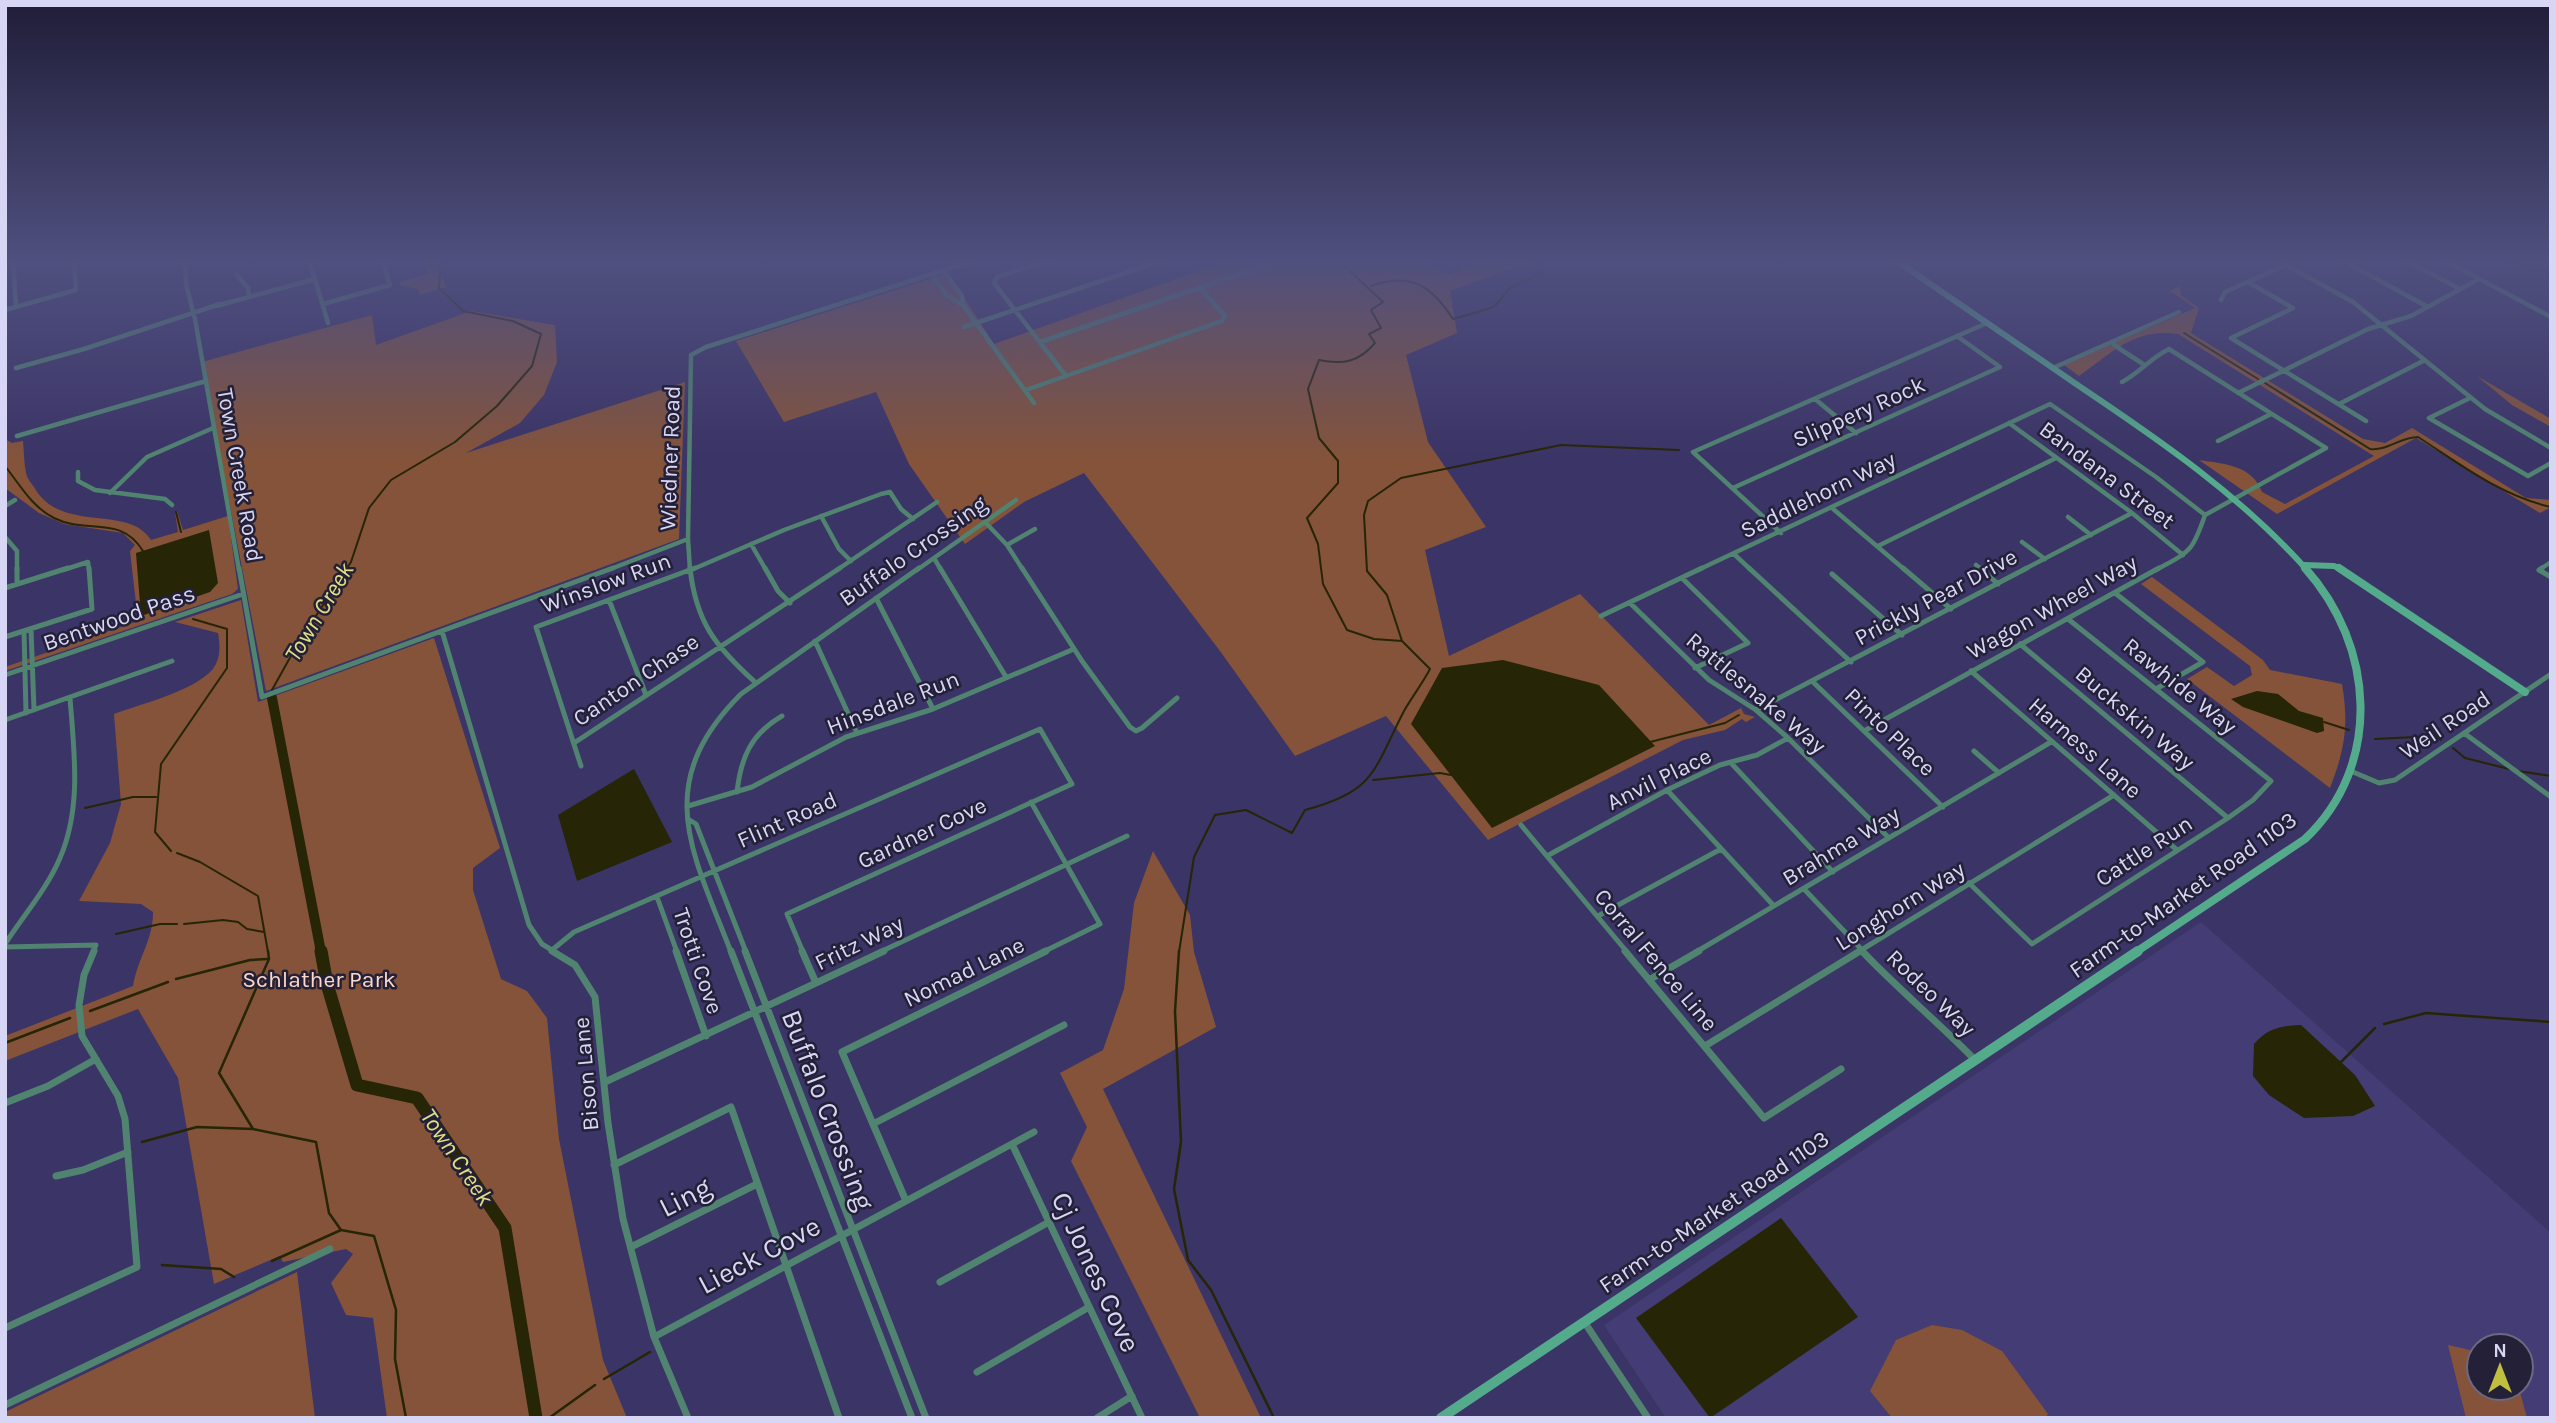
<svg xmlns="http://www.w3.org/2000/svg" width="2556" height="1423" font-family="Karla,sans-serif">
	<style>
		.built { fill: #443c75; fill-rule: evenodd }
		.green { fill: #84533a }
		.water { fill: #262505 }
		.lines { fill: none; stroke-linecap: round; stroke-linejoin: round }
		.stream-far1 { stroke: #262505; stroke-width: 2 }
		.stream { stroke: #262505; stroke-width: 2.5 }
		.river-far1 { stroke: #262505; stroke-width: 10 }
		.river { stroke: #262505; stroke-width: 13 }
		.street-far2 { stroke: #508470; stroke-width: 4.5 }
		.street-far1 { stroke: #508470; stroke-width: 5 }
		.street { stroke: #508470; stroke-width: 7 }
		.secondary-far2 { stroke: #54ab8c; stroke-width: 6 }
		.secondary-far1 { stroke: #54ab8c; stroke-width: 8 }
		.secondary { stroke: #54ab8c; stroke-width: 10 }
		.labels { text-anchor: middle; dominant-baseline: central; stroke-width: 5; stroke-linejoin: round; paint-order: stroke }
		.street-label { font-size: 23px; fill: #d7d6f5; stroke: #232037 }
		.park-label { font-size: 23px; fill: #fbd8c7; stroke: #232037 }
		.water-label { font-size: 24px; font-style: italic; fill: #e1e085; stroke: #232037 }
		.near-street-label { font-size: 28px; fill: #d7d6f5; stroke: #232037 }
	</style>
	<rect width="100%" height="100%" fill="#3b3466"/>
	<path class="built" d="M2201 922 2551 1233V1418H1666L1604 1325ZM2479 1346H2521V1388H2479Z"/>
	<path class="green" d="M422 259H435L446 287 420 295 418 289 399 285 402 281 428 274Z
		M1232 259H1418L1450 275 1484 259H1537L1450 291 1457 333 1406 355 1428 442 1486 527 1425 550 1449 656 1580 594 1709 725 1741 708 1744 714 1755 717 1746 722 1742 719 1725 730 1683 740 1488 840 1386 716 1295 756 1220 651 1084 473 1024 502 965 544 909 464 876 392 784 422 736 341 948 273 994 344Z
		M2180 286 2181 295 2199 308 2191 333 2363 439 2385 443 2412 428 2526 498 2551 500V507L2540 513 2416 438 2277 514 2199 460C2225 464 2252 465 2262 492L2285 504 2374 456 2178 334C2134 328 2113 352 2079 376L2064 365 2195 308 2170 291Z
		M471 311 555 325 557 362 544 395 520 423 466 453 685 382 679 539 266 691 202 362 372 315 376 345Z
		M2477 376 2551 419V427L2512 405Z
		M5 439 12 443 23 441C24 452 24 463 26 473 27 478 31 483 34 487 61 535 128 503 151 540L178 532 175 512 177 511 183 530 228 516 238 589 232 594 5 671V667L138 621 130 551 135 545 123 533 64 524 39 513 5 488Z
		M2152 577 2263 660 2270 670 2342 684C2349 725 2345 749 2330 788L2187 679 2207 667 2234 686 2252 675 2250 666 2141 584Z
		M241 600 258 702 434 638 500 848 473 868V890L501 979 527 991 547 1018 559 1139 603 1360 627 1418H387L373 1318 346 1315 331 1283 353 1254 346 1249 283 1262 280 1256 214 1284 178 1078 138 1009 5 1061V1036L133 986C138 957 153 941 153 912L141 904 79 901 110 843 121 804 114 714C141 704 194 691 213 669 221 658 220 645 218 633L175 622Z
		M1153 851 1190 915 1194 952 1216 1027 1103 1089 1261 1418H1200L1071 1161 1087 1127 1060 1073 1103 1050 1124 989 1134 903Z
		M297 1272 315 1418H5V1412Z
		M1932 1325 1962 1330 2002 1351 2048 1414 2045 1418H1892L1870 1391 1896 1340Z
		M2448 1345 2479 1352V1388H2519L2527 1418H2466Z"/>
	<path class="water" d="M209 530 218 583 210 592 141 616 136 553Z
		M1503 660 1599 685 1655 746 1492 828 1411 724 1442 668Z
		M2257 691 2278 694 2299 711 2323 718 2324 731 2317 733 2243 707 2231 699Z
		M634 769 672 842 577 881 558 815Z
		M2301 1025 2355 1075 2375 1106 2353 1116 2304 1118 2269 1095 2253 1076 2254 1044C2268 1028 2280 1026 2301 1025Z
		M1781 1218 1858 1317 1710 1418 1636 1318Z"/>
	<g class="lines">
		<path class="stream-far1" d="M2499 259 2551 272
			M1371 286C1410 272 1431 285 1453 319L1494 307 1510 288 1542 272 1544 259
			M2184 333 2258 379
			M2265 383 2370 449C2388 451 2400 437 2418 437 2460 464 2501 496 2551 507
			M5 466C20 485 32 507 54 518 87 535 120 514 143 551
			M176 512 181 532
			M1402 641 1387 595 1367 571 1364 515 1368 501 1401 478 1561 445 1679 450
			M272 690 297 645 351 562 369 508 391 480 455 442 497 406 532 366 541 334 513 321 463 311 439 288 441 259
			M2324 722 2349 730
			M2375 739 2436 736 2441 740
			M1650 742 1725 723 1739 715
			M2453 748 2465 758 2509 769
			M2518 771 2551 776
			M1373 780 1440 773 1451 775
			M85 808 133 797H156
			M171 851 155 832 161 764 227 668V629L193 619
			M177 853 200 862 258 896 268 952
			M184 924 223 920 238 922 247 929 264 932
			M116 934 160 924H177
			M1179 952 1194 857 1215 815 1246 810 1292 833 1305 810C1376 791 1373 771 1404 711 1412 697 1422 684 1430 669L1402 641 1374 639 1347 630 1323 584 1318 544 1307 518 1338 483V461L1319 438 1308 389 1319 360C1343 365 1359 362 1375 343L1369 334 1381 328 1371 310 1383 302 1337 259"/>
		<path class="stream" d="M268 951 269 959 219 1073 253 1129 316 1142 329 1213 341 1230 374 1236 396 1310 395 1359 406 1418
			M1179 951 1175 1011 1181 1142 1174 1189 1188 1260 1211 1290 1274 1418
			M176 979 250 960 267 959
			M90 1011 168 982
			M2384 1024 2426 1013 2551 1022
			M5 1043 70 1018
			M2340 1063 2375 1028
			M142 1142 197 1127 253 1129
			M272 1261 341 1230
			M162 1265 221 1269 234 1277
			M604 1379 650 1352
			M549 1418 595 1385"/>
		<path class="river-far1" d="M272 698 321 952"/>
		<path class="river" d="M321 951 327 984 357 1085 417 1098 505 1228 536 1418"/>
		<path class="street-far2" d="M13 259 16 307
			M185 259 186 284 195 319 239 570
			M309 259 328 323
			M1053 259 997 277 994 283 1066 376
			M2340 259 2428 307
			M2403 259 2460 289
			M2442 259 2551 317
			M943 270 962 296 963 305 1034 403
			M236 274 248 288 249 295
			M932 274 946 295 963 305
			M2221 300 2225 292 2286 265 2353 302 2485 409 2551 448
			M323 304 390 285 382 259
			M216 306 315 279
			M5 310 76 290 74 259
			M964 327 1167 259
			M2231 338 2366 421
			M2231 338 2293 308 2248 282
			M1040 342 1260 267 1268 263 1269 259
			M2114 345 2143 364
			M16 368 84 349 220 304
			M2053 368 2179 312
			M2122 382C2141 372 2149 359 2169 349L2326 448 2205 515C2192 553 2190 551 2156 570
			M1026 390 1222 321 1225 316 1199 287
			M2238 393 2368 329 2411 316 2479 279
			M1815 399 1856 433
			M2339 404 2425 360
			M2429 418 2528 476 2551 463
			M2429 418 2470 398
			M2009 423 2132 513 2183 555
			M17 436 206 381
			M2218 441 2271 414
			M78 472V481L95 490 165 499 172 505
			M1733 488 2000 367 1957 336
			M110 493 147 457 213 428
			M5 506 15 500
			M1832 508 1905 570
			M821 516 839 549 851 561
			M2068 517 2091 535
			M985 522 1007 545 1023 570
			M1781 533 1693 452 1987 323
			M5 537 17 551V570
			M688 539 690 570
			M2022 542 2045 559
			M751 544 766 570
			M1007 545 1035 529
			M1878 546 2056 458
			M1734 554 1751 570
			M934 558 941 570
			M1976 565 1982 570
			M63 570 88 562 89 570
			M608 570 688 539 691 355 706 347 979 259
			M691 570 784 530 881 494 890 492 901 509 913 519
			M837 570 937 502
			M917 570 1016 500
			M1698 570 2050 404 2156 477 2205 515
			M2023 570 2132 513
			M2539 570 2551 562"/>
		<path class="street-far1" d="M17 568V584
			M239 568 262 697 613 568
			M690 568C696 623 716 647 756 683
			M765 568 778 591 790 603
			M940 568 1006 677
			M1022 568 1082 661 1130 727 1136 731 1142 728 1177 698
			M1749 568 1851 662
			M1903 568 1951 609
			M1980 568 1998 584
			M2542 568 2539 570 2551 577
			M1832 574 1902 635
			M1682 578 1748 643 1695 668
			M5 588 68 568
			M2115 593 2203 662 2156 689
			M876 598 933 709
			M609 600 646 695
			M1630 603 1709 680 1756 710 1788 738 1889 838
			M1601 616 1702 568
			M31 629 34 710
			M24 631 26 713
			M442 631 529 925 542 944 555 952
			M5 637 92 609 89 568
			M815 641 857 733
			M2020 644 2228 818
			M1971 671 2177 850
			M5 675 243 594
			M1813 682 1943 807
			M1756 710 2027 568
			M5 720 172 661
			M1864 731 2159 568
			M2464 733 2551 797
			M574 743 840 568
			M1974 751 1999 773
			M1732 764 1833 872
			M581 766 536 627 695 568
			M2353 772 2379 783 2395 780 2551 674
			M1667 790 1774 906
			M737 792C741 757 751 734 782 716
			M1031 802 1100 924 1043 952
			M688 806 752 787 846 737 933 709 1074 649
			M688 819 696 824 746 952
			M1521 825 1627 952
			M1547 856 1667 790 1720 765 1757 755 1788 738
			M1969 883 2032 944 2228 818 2253 800 2271 781 2068 619
			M1804 889 1864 952
			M657 897 677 952
			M1598 916 1721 849
			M5 944C23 916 47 889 60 858 82 807 74 751 70 698
			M5 947 96 945 93 952
			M552 950 574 932 1040 729 1072 784 787 914 803 952
			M731 952C692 851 651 784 741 694L919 568
			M880 952 1127 836
			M1696 952 2051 742
			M1858 952 2114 795"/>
		<path class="street" d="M552 951 575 965 595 997 608 1123 623 1219 654 1337 688 1418
			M676 951 706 1036
			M731 951 912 1418
			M745 951 926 1418
			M802 951 816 983
			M1625 951 1764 1118 1841 1069
			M1862 951C1898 989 1938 1022 1975 1060
			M1649 980 1699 951
			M1705 1046 1860 951
			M605 1082 884 951
			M5 1103 48 1086 96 1059
			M873 1124 1064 1025
			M1012 1144 1142 1418
			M614 1165 731 1107 839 1418
			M56 1176 83 1170 128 1152
			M906 1201 842 1052 1046 951
			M631 1247 757 1184
			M940 1282 1049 1222
			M1585 1323 1648 1418
			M5 1328 137 1267 125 1119 118 1096 82 1036 79 1005 84 975 94 951
			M654 1337 1034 1132
			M977 1372 1089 1307
			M5 1405 330 1249
			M1097 1418 1132 1396"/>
		<path class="secondary-far2" d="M1894 259C1956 301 2017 344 2079 386 2161 441 2241 496 2307 570
			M2304 565 2334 566 2343 570"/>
		<path class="secondary-far1" d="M2339 568 2525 692
			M2136 952 2305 839C2383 765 2375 646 2305 568"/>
		<path class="secondary" d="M1441 1418 2138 951"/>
	</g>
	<linearGradient id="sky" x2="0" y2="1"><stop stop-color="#201d38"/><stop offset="0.57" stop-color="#4f507f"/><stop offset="1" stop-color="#4f507f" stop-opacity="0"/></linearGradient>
	<rect width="2556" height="458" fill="url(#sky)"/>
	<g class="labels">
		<g class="street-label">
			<text transform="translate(1859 412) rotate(-24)">Slippery Rock</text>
			<text transform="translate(670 458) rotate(-88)">Wiedner Road</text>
			<text transform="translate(240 475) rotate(80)">Town Creek Road</text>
			<text transform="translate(2107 475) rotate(37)">Bandana Street</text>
			<text transform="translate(1818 495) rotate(-26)">Saddlehorn Way</text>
			<text transform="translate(913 551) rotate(-35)">Buffalo Crossing</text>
			<text transform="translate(606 583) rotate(-20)">Winslow Run</text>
			<text transform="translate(1936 597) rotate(-28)">Prickly Pear Drive</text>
			<text transform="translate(2052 607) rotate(-29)">Wagon Wheel Way</text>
			<text transform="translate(119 618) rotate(-19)">Bentwood Pass</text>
			<text transform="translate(636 680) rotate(-34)">Canton Chase</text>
			<text transform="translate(2180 686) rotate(39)">Rawhide Way</text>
			<text transform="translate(1756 693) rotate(40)">Rattlesnake Way</text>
			<text transform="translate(893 703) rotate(-21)">Hinsdale Run</text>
			<text transform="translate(2135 718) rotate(40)">Buckskin Way</text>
			<text transform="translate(2445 725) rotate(-34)">Weil Road</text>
			<text transform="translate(1890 732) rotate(44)">Pinto Place</text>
			<text transform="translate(2085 748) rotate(41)">Harness Lane</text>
			<text transform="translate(1659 779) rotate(-26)">Anvil Place</text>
			<text transform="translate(787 820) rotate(-24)">Flint Road</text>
			<text transform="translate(922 833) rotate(-25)">Gardner Cove</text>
			<text transform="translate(1841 846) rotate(-31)">Brahma Way</text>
			<text transform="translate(2144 851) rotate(-33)">Cattle Run</text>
			<text transform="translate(2183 895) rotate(-35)">Farm-to-Market Road 1103</text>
			<text transform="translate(1900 906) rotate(-32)">Longhorn Way</text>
			<text transform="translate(859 943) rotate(-26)">Fritz Way</text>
			<text transform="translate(1656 960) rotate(50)">Corral Fence Line</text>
			<text transform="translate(698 961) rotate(71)">Trotti Cove</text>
			<text transform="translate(964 972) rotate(-26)">Nomad Lane</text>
			<text transform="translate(1931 993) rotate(44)">Rodeo Way</text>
			<text transform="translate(586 1074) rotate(-95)">Bison Lane</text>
			<text transform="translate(1714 1212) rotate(-34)">Farm-to-Market Road 1103</text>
		</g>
		<g class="park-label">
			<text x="319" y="979">Schlather Park</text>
		</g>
		<g class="water-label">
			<text transform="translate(319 612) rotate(-59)">Town Creek</text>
			<text transform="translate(457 1157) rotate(56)">Town Creek</text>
		</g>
		<g class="near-street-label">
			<text transform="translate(828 1110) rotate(69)">Buffalo Crossing</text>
			<text transform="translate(685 1197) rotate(-27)">Ling</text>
			<text transform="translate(759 1255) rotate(-28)">Lieck Cove</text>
			<text transform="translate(1096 1272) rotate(65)">Cj Jones Cove</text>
		</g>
	</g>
	<rect width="2556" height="1423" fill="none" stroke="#d7d6f5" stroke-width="14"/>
	<g transform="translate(2500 1367)"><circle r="33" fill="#232037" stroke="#6b6983" stroke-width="2"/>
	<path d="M0-5L12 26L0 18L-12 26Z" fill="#c1be40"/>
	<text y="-10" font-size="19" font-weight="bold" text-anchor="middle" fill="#d7d6f5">N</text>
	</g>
</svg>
